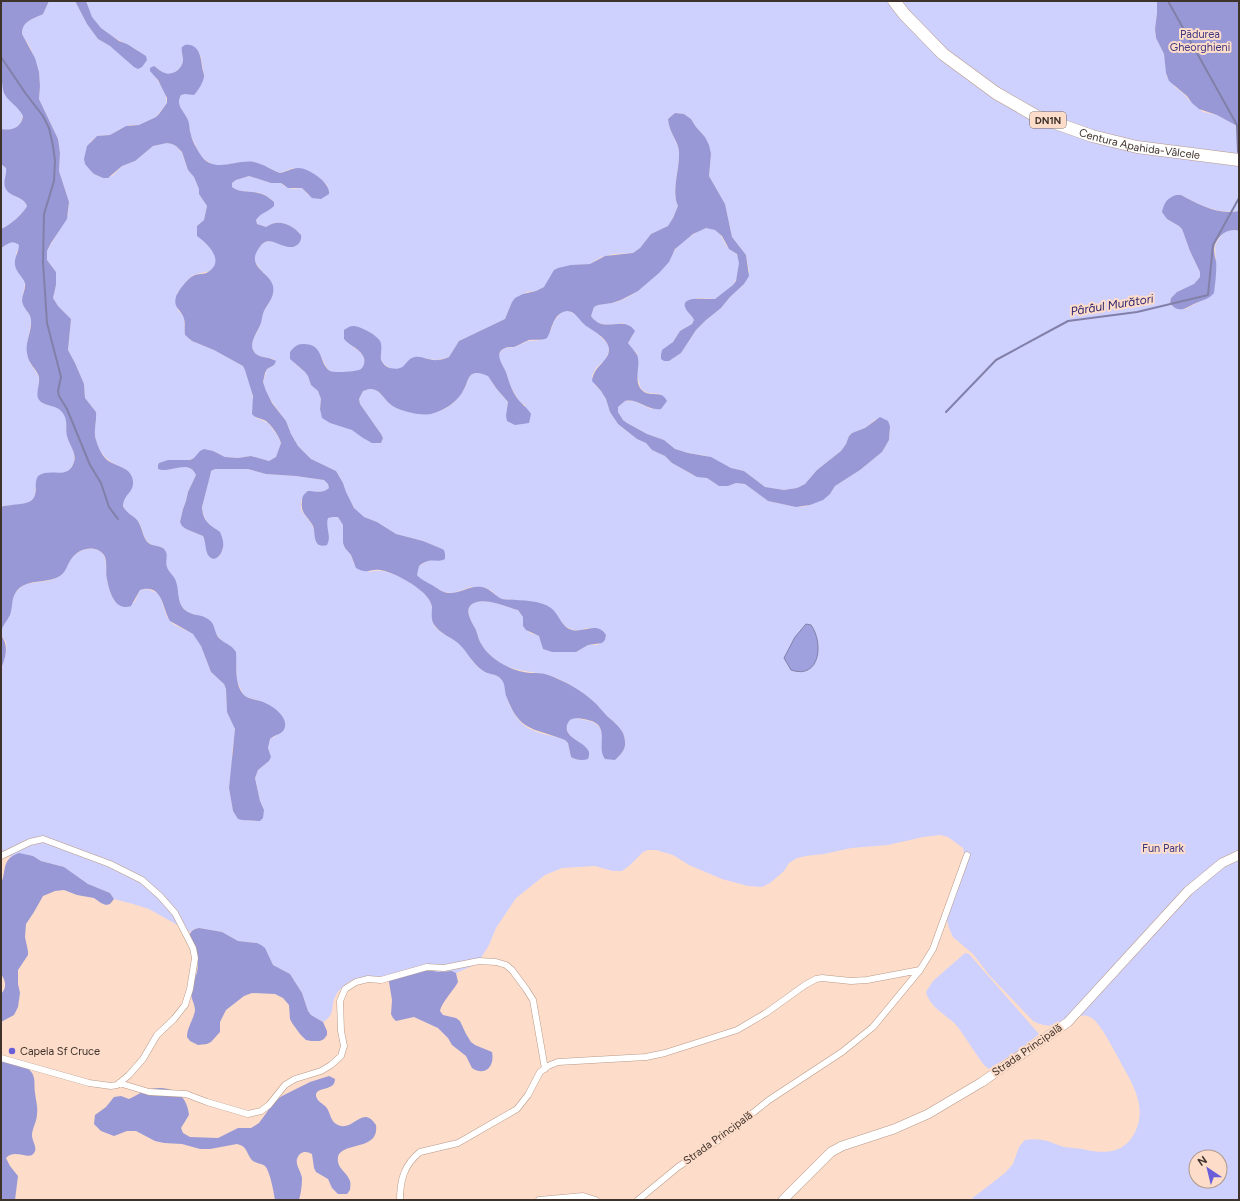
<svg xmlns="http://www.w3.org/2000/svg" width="1240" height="1201" font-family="Figtree,sans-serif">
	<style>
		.green { fill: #ced0fe; fill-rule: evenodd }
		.forest { fill: #9798d5 }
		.water { fill: #9fa1df; stroke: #8280a9 }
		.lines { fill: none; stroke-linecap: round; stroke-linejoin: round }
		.stream { stroke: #8280a9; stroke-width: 2 }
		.street-casing { stroke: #b89987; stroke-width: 7 }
		.secondary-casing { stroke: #b89987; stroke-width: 10 }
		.highway-casing { stroke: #b89987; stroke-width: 13 }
		.street { stroke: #fff; stroke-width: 6 }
		.secondary { stroke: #fff; stroke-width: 9 }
		.highway { stroke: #fff; stroke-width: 12 }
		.poi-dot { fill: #695ed8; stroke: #fdddca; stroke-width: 1.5 }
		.labels { text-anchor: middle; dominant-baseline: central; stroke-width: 4; stroke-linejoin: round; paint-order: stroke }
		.shield { fill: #fdddca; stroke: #77655a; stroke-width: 1 }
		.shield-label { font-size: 10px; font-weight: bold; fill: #3e322a }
		.park-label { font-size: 11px; fill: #3e3781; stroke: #fdddca }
		.street-label { font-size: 11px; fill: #3e322a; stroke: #fdddca }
		.poi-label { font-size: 11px; fill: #3e322a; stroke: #fdddca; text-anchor: start }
		.water-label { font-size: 12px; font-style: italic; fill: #2f266f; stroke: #fdddca }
	</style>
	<rect width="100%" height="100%" fill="#fdddca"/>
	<path class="green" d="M49 1H75L87 24 98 39 110 46 119 53 139 51C124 43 99 31 91 16 89 11 88 6 86 1H1157V13L1155 29 1156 38 1164 54 1167 77 1176 88 1183 93 1189 100 1203 112 1217 115 1239 127V211C1217 214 1200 205 1181 195L1167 219 1179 226 1182 229 1190 251 1200 272V277L1194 284 1190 287 1181 290 1171 298 1170 303 1173 307 1186 309C1196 302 1207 301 1214 290 1215 287 1214 285 1215 281 1215 275 1216 269 1216 263 1216 250 1212 245 1222 235 1227 230 1232 229 1239 231V1200H970L1005 1173 1013 1164 1019 1147 1025 1140C1031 1139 1037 1139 1043 1140 1050 1141 1057 1145 1064 1147 1070 1148 1076 1148 1082 1149 1104 1154 1125 1155 1136 1130 1145 1110 1136 1090 1126 1072 1120 1062 1100 1020 1090 1017 1073 1009 1061 1036 1033 1021L990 976 973 954 953 937 949 928 947 920 949 910 965 857 963 848 948 837 940 835 923 837 888 845 851 848 824 854 806 856 797 858 789 863 784 871 770 883 762 887 748 886 722 879 689 865 673 855 656 850H648L643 852 630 865 622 871H613L595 866 562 868 545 875 516 898 496 928 489 945 479 961 472 966 456 973C450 969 445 972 439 972 430 972 422 968 414 968 405 967 398 976 389 978 374 980 357 974 345 985 341 988 337 992 335 997 330 1008 336 1014 323 1022L311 1015 308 1011 302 993 290 974 273 965 267 953 257 943 238 941 222 932 199 928 194 929 190 932 149 909 133 904 114 899 110 893 88 884 64 867 41 861 33 856 14 855 10 857 1 850V669C4 662 8 649 6 642 4 638 0 636 1 631 2 626 6 622 8 618 11 612 10 606 12 600 22 575 41 587 58 577 66 573 67 564 72 558 79 549 94 545 102 553 108 560 105 571 107 579 108 587 111 595 115 602L134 603 140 590 148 589 157 593 160 596 167 617 173 624 193 634 196 637 201 646 211 672 224 684 226 689 227 712 234 725 235 733 232 752V762L229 788 233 811 242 820 260 821 264 810 260 801 255 778 258 770 269 761 270 757 268 748 270 739 277 735 276 710 260 701 246 697 243 694 237 681 236 662 222 641 216 634 194 614 189 613 182 607 178 598 175 580 167 568 162 547C157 546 152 546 148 542 142 536 143 526 137 520 132 514 124 513 123 504 123 499 126 497 128 493 130 488 130 480 131 475 127 468 120 467 113 463 103 458 96 446 95 435 94 427 97 420 96 412L85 398 84 384 75 363 68 350 71 319 58 306 53 298 56 285V272L47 260V251L68 215 69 202 59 171 60 153 58 139 39 99 40 86 39 72 31 49 22 34C22 21 33 19 43 14ZM196 49 201 57 204 75 197 92C190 95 187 93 180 95L178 99 180 107 187 118 191 136 201 157 215 166H219L241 162H255L280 173 293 168 318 177 328 186 308 195 302 188 293 189 284 186 281 183H271L249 176 236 180 232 183V187C245 196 258 186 274 202 268 208 259 213 256 220L257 224 266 227C278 218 292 224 301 235L296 246C284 249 272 235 261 245 241 263 273 274 273 289 273 298 268 304 264 311 261 316 261 321 260 326 257 334 248 343 254 352 258 357 268 358 274 359V365L267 369 263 382 267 395 286 421 291 434 298 446 311 459 336 471 343 483 347 496 357 512 364 517 377 522 396 534 423 541 440 548 432 560 427 561 419 566 417 570V575L420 579 444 592 453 593 471 587H484L492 591 498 597 502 599 525 601 562 622 565 626 573 630H582L586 628 603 631 606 635 605 640 597 645H588L576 652H552L544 649 539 636 530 633 523 626V617L518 610C507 607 488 599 477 602 462 606 470 619 475 628 478 634 478 640 482 645 485 651 493 658 499 662 517 674 538 670 557 678 570 684 587 695 597 705 600 708 603 713 607 716 615 723 625 730 625 742 626 750 620 755 615 760L602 746C604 730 600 722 584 720 581 719 577 718 574 718 565 719 565 730 570 735 574 740 581 743 585 747L579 760 571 757 568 743 565 740C552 735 536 734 525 726 517 720 510 708 507 698 505 692 506 686 503 681 497 673 486 673 479 668 471 661 467 651 460 644 453 638 443 635 437 629 429 621 434 612 431 603 425 587 385 565 370 572L354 564 351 555 345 548 343 543V525L338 517H333L328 518 326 527 314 531C313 523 306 518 302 511 300 507 301 502 302 498 306 496 311 493 316 492 321 491 324 493 329 488L328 484 324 480 296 476 266 474 248 469H215L211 471 202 507C203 518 207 524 216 529L223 549 219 557 205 541 203 536 186 529 180 522 183 509 186 501 188 492 196 475C191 463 177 467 167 470L168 460 186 461 213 451 225 457 238 458 251 456 269 461 276 457 281 443 277 435 268 423 255 417C253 400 252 381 243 366L214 350 192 341 185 335 184 317 178 310 177 293C182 288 186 280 192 276 200 271 221 275 215 255 212 247 205 244 201 238 199 236 198 230 197 226L204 220 207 206 199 194V189L194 177 188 170 182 153 176 146 172 144 167 143 153 146 135 161 122 166 112 176 103 178 94 174 90 142 97 136 110 135 122 128 130 125H139L156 117 167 103 165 93 155 76 154 66 165 74H170C179 71 186 64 182 54ZM675 113 684 114 691 119 696 127 705 137 711 154 709 176 725 204 732 237 746 255 749 271 744 284 730 297 721 308 706 320 696 330 681 353 669 361 670 345 673 342 680 331 692 324 694 320 692 316 686 308 697 298 715 299C731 288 736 287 739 267 739 263 740 259 737 255 734 251 729 250 726 245 722 237 718 228 707 228 700 228 679 244 675 250 671 255 670 261 665 265 652 279 638 293 620 301 611 304 601 303 594 307L591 316C599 328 612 324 624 323L633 335 628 343 630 347 637 353 638 362 637 376 641 389 648 393 661 394 651 409 634 401H625L618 407V412L623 420 627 423 647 434 664 440 675 449 688 453 707 456 731 468 744 471 765 487 784 490 797 488 805 484 817 470 841 451 846 444 849 436 852 433 865 428 876 419 890 430 889 440 882 452 860 470 835 486 830 494 810 505 801 507 791 506 768 501 745 484 736 483 728 486H719L707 478 693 475 672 463 665 456 652 450 646 443 637 439 618 424 610 412 606 399 601 391 595 385 592 376 596 368 606 359 609 350 608 345 605 341 595 331 583 323 578 316 569 311H564L560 314 554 321 551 330 542 340 528 341 515 347 505 348 501 351 499 355V359L506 372 510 385 519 401 526 406 507 407 508 403C504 397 500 393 496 388 493 385 491 378 488 376 484 372 474 372 471 375 467 379 467 385 464 389 453 409 437 415 416 413 407 412 397 409 390 404 381 396 378 384 363 391L359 399 360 404 381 434 383 438 381 443C366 445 364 434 352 429 345 427 337 425 330 423L320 409 321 399 318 391 311 385 308 376 305 372 294 363 311 346C324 353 323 368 332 372 336 373 356 372 360 370 370 364 362 351 354 348L357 327 374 335 381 351V360C385 367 396 373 404 367 406 365 408 361 410 359L423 358 437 360 449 357 459 341 505 319 512 302 527 292 536 291 544 287 547 284 552 274 576 265 590 264 601 257 614 254 633 253 640 248 651 234 668 226 671 222 678 206C671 191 680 168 679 152 679 143 669 133 668 119ZM818 639 787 652 791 646ZM1196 1157H1220V1181H1196Z
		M1 78 5 95 18 108 23 115 20 124C14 130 9 131 1 129Z
		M1 164 6 168 14 196C20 198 24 200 27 206 23 214 9 226 1 229Z
		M11 242H16L19 245V249L16 253 25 283 22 301 24 306 31 318V322L27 345V354L30 363 38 375 39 379 38 393 44 404 57 407 61 410 66 417 67 436 74 453V462L70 470 35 489C38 509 13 503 1 507V248Z
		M965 953 969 954 1039 1034 1019 1050 989 1069 984 1065C974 1052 967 1039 957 1026 947 1015 930 1008 926 992L933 981Z"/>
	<path class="forest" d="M1 1H49L43 14C33 19 22 21 22 34L35 58 39 72 40 86 39 99 58 139 60 153 59 171 69 202 67 219 51 243 47 251V260L56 272V285L53 298 58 306 71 319 68 350 75 363 84 384 85 398 96 412C97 421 93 431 96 440 98 447 101 454 106 459 115 467 131 466 133 481 134 493 124 493 123 506 127 515 135 515 139 523 143 530 143 540 150 544 156 547 163 545 166 552 168 556 165 562 167 567 168 571 173 575 175 579 180 590 176 602 185 610 192 616 201 614 208 619 215 623 214 631 218 637 224 644 230 643 236 652 237 666 234 683 243 694 247 699 254 699 260 701 271 704 292 718 283 731 279 735 274 735 270 739L268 748 271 757 269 761 258 770 255 778 260 801 264 810 263 818 260 821 242 820 238 819 233 811 229 788 235 729 227 712 226 689 224 684 211 672 201 646 193 634 170 621C162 608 163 583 140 590L131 606C115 612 109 591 107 579 105 572 108 562 104 555 96 544 79 548 72 558 67 564 66 574 58 577 45 584 26 578 16 592 11 599 13 607 10 615 7 621 3 625 1 631V507C12 503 32 507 35 495 37 488 34 483 38 476 51 467 68 481 74 462 77 453 69 445 67 436 65 427 69 419 61 411 55 404 42 407 38 398 36 392 40 384 39 377 37 369 28 364 27 353 25 342 32 331 31 320 31 313 23 309 22 301 22 295 26 289 25 283 23 277 16 272 15 265 14 257 19 252 19 245 12 239 8 244 1 248V229C9 226 23 214 27 206 23 195 9 198 5 187 3 181 7 175 6 168L1 164V129C12 131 21 128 23 116 18 106 10 103 5 95 2 90 3 84 1 78Z
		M75 1H86L92 17 101 28 119 41 127 44 146 56 147 60 142 67 138 69 134 67 110 46 98 39 87 24Z
		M1157 1H1239V127L1217 115 1199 109 1192 103 1187 96 1169 81 1166 73 1164 54 1156 38 1155 29 1157 13Z
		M185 45C198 43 201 56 202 66 202 69 204 73 204 76 204 81 198 91 194 95L185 94 181 95C175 105 184 111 188 120 190 125 189 130 191 135 192 141 197 149 200 154 213 175 235 159 254 162 264 164 271 170 280 173 286 172 292 168 298 168 309 168 331 183 329 194L321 199 312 198 302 188H288L281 183H271L249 176 236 180 232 183V187C244 196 258 186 274 202V206C268 212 260 213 256 220L257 224 266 227C278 218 292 224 301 235 302 242 297 248 289 247 278 246 268 234 259 248 245 267 271 273 273 286 275 297 268 303 264 311 262 315 262 319 261 323 258 332 246 345 256 354 261 358 270 357 276 361L274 365 267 369 265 373 263 382 266 391 272 403 286 421 291 434 298 446 311 459 336 471 343 483 346 492 354 508 364 517 377 522 396 534 423 541 440 548 444 550 445 554V559C434 564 432 556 419 566L417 575C421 580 427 582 432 585 437 588 443 593 449 593 460 594 469 585 482 587 490 588 495 596 502 599 518 601 538 599 551 608 559 614 561 627 572 630 584 633 597 621 606 635L605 640 602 643 588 645 576 652H552L543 649 539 636 526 630 523 626V617L518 610C507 607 488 599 477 602 462 606 470 619 475 628 478 634 478 640 482 645 485 651 493 658 499 662 508 668 520 672 530 673 536 673 543 673 548 675 563 680 581 690 593 701 598 705 602 711 607 716 615 723 625 730 625 742 626 750 620 755 615 760L605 759C596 748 610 728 592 721 587 720 575 716 570 720 569 721 567 724 567 725 564 738 583 741 588 750 590 753 589 756 588 759 582 761 576 760 571 757L568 743 565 740C535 728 520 733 507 698 504 692 506 684 501 679 496 673 488 675 482 670 472 663 467 651 458 643 451 637 441 634 436 627 430 621 432 614 432 607 431 600 425 594 420 590 411 582 392 572 380 570 370 568 368 575 356 568L351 555 345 548 343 543V525L338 517H333L328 518C325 528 332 536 327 545 312 549 316 534 313 526 308 516 300 514 302 501 302 496 304 494 308 491 315 491 323 494 329 488L328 484 324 480 296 476 266 474 248 469H215L211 471 210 476 202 507C203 522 209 524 220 532 222 537 224 542 223 547 222 555 214 564 208 555 205 550 206 542 203 536L186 529 182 526 180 522 183 509 186 501 188 492 196 475C189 458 170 474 158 469V465L159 463 168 460H190L194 458 200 451 204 449 213 451 225 457 238 458 251 456 269 461 276 457 281 443C279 436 272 426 266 421 261 418 256 419 252 414L253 396 245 370 243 366 214 350 192 341 185 335C184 329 186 322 183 316 180 309 173 307 176 297 177 292 188 278 193 276 198 273 204 275 208 272 226 261 207 243 197 236V226L204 220 207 206 199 194V189L194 177 188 170 182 152 176 146 172 144 167 143 153 146 135 161 122 166 108 178H103L94 174 91 171 85 164 84 159 87 146 97 136 110 135 126 126 139 125 156 117 159 114 167 103V98L158 80 150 71V68L154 66C157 68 161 72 165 73 173 76 183 68 183 60 183 55 181 52 182 47Z
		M675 113 684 114 691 119 696 127 705 137 709 145 711 154 709 176 725 204 732 237 746 255 749 276 744 284 730 297 721 308 706 320 696 330 681 353 669 361H664L661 359V355L662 350 673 342 680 331 692 324 694 320C692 315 688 313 686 309 678 294 709 300 715 299L733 285 736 281 739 263 737 254 729 249 722 236 715 230 706 228 693 234 675 249 669 262 659 273 638 291 621 300 612 303 598 305 594 307 591 316C604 335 623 314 635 331L628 343C631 348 637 352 638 358 640 368 633 383 643 391 652 398 661 389 667 401L661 409C647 411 638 398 625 401L618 407V412L623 420 627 423 647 434 664 440 675 449 688 453 711 457 731 468 744 471 765 487 784 490 797 488 805 484 817 470 841 451 846 444 849 436 852 433 865 428 880 417 888 421 890 426 889 440 882 452 860 470 835 486 830 494 823 500 810 505 796 507 768 501 745 484 736 483 728 486H719L707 478 697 477 672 463 665 456 652 450 646 443 637 439 618 424 610 412 606 399 601 391 592 381C594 365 609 362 609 349 608 338 593 331 585 325 579 320 573 307 563 312 552 317 552 330 547 338 541 341 535 339 529 340 523 342 520 345 514 347 511 347 508 347 505 348 493 353 503 365 506 372 509 382 511 389 517 398 521 404 527 407 531 414L529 423 515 425 507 421 506 416 508 402 496 388 488 376C483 374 476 371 471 375 467 379 467 384 464 389 458 402 445 410 431 414 421 416 398 411 390 404 381 396 378 384 363 391L359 399 360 404 381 434 383 438 381 443H372L363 438 352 430 330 423 322 418 320 409 321 399 318 391 311 385 308 376 305 372 290 359V352C294 347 297 344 303 344 325 344 318 363 330 371 334 373 357 372 361 369 364 367 365 361 364 358 361 349 350 346 344 339V330C347 328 350 326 353 326 360 326 377 335 380 341 383 347 380 354 381 360 383 364 386 367 390 368 407 372 404 359 415 357 422 356 430 361 437 360 441 360 446 358 449 357L459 341 505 319 512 302 515 298 523 294 536 291 544 287 554 270 558 268 571 265 590 264 605 256 633 253 640 248 651 234 668 226 673 218 678 206C671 191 680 169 679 152 679 142 669 133 668 119Z
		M1176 195H1181C1200 205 1217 215 1239 211V231C1228 227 1215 237 1214 249 1214 253 1215 257 1216 261 1217 269 1215 286 1214 293 1209 299 1203 300 1196 303 1187 307 1179 315 1170 303L1171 298 1177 292 1194 284 1200 277V272L1190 251 1182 229 1179 226 1167 219 1162 212C1164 203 1167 198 1176 195Z
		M1 635C9 646 6 656 1 669Z
		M19 853 33 856 41 861 64 867 88 884 110 893 114 899 110 904 106 905 101 903 94 898 77 895 64 890 55 891 43 896 34 912 26 924 25 937 28 951V955L18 970V984L20 993 18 1007 14 1015 1 1022V994C7 988 6 981 1 974V884C7 870 1 859 19 853Z
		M199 928 222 932 238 941 257 943 261 945 265 948 273 965 290 974 302 993 308 1011 311 1015 323 1022 327 1031V1035L324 1039 320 1041H311L306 1040 300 1034 292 1023 290 1019 289 1005 283 998 275 994 252 993 244 996 226 1010 220 1022V1032L211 1042 207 1044 198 1045 190 1041 187 1037C187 1028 193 1020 195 1011 195 1004 191 999 191 993 191 984 195 979 197 972 200 959 193 948 189 936 191 931 193 929 199 928Z
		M415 967 438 972 452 971 456 973 458 982C454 990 441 1003 440 1011L443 1015 456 1018 460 1021 466 1034 471 1042 475 1045 492 1052C495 1066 485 1077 472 1068L466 1056 452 1045 448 1038 438 1028 414 1017 396 1021 393 1018 391 1014 392 1000 389 982 390 978 393 974Z
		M1 1059C12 1062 32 1065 34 1078 35 1083 34 1088 35 1093 36 1101 38 1107 37 1114 37 1121 32 1129 32 1135 32 1142 38 1147 34 1153 29 1161 15 1148 6 1158L10 1166 18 1176 15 1200H1Z
		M329 1076 335 1079C335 1092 315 1086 316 1096 317 1101 323 1104 326 1107 331 1113 330 1122 338 1125 354 1132 362 1104 376 1125 380 1154 334 1139 338 1162 339 1169 348 1174 350 1181 351 1184 350 1187 350 1190L347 1194H338L332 1188 328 1179 316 1172 314 1168 312 1154C308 1152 304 1151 300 1154 292 1162 301 1170 302 1178 302 1185 301 1193 299 1200H275C274 1193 270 1171 265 1166 261 1163 255 1164 251 1159 246 1152 247 1146 237 1144L210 1149H200L182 1144 164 1143 155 1141 136 1131H127L114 1136 101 1131 94 1124 95 1115 106 1107 114 1097 121 1096 129 1099C136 1096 142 1091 150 1089 170 1085 187 1093 189 1115L181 1128 183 1133 190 1137 218 1138 238 1128H251L259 1123 275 1101 282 1096 310 1082Z"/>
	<path class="water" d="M806 624 811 625C824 643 820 680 791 670L784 658 795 637Z"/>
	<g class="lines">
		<path class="stream" d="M1168 1 1237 125 1238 152
			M1 57 26 94 43 116 49 128 53 146 55 161 54 181 44 214 43 262 47 323 61 377 58 391 59 396 67 409 90 465 101 483 109 507 118 519
			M1239 168V179
			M946 412 996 360 1068 321 1137 312 1208 295 1213 245 1239 198"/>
		<defs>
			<path id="street" d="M1 856 30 842 43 839 110 864 142 880 160 896 175 913 193 948 195 958 190 989 185 1005 174 1019 157 1035 143 1059 129 1075 117 1085 111 1086 89 1083 1 1058
				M119 1083 149 1092 186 1094 207 1102 248 1114 261 1111 269 1105 285 1085 295 1079 321 1071 331 1065 341 1056 344 1046 341 1031 340 1001 345 989 356 982 368 979 381 980 427 967 444 968 479 961 496 962 506 965 512 970 526 989 533 1000 545 1069
				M400 1200C400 1180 404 1165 420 1152L458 1143 517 1109 528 1095 540 1072 548 1066 558 1062 646 1057 665 1053 737 1030 766 1013 805 985 816 979 822 978 851 981 867 980 920 970
				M539 1200 583 1196 596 1200
				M638 1200 678 1167 720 1139 769 1100 842 1052 873 1027 920 970 933 949 967 855"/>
			<path id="secondary" d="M783 1200 831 1152 842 1146 894 1129 928 1114 982 1082 1068 1022 1188 891 1222 863 1239 855"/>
			<g id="highway">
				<path id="s1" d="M894 1 905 15 943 54 996 93 1036 116 1092 136 1137 147 1239 160"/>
			</g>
		</defs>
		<use href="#street" class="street-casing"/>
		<use href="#secondary" class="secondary-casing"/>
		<use href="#highway" class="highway-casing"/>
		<use href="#street" class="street"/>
		<use href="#secondary" class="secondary"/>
		<use href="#highway" class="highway"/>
	</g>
	<circle class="poi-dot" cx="12" cy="1051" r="4"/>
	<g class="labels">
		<rect class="shield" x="1030" y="112" width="36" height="16" rx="3"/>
		<g class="shield-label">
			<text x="1048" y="120">DN1N</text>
		</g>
		<g class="park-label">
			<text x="1200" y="34">Pădurea<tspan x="1200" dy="13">Gheorghieni</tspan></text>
			<text x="1163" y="848">Fun Park</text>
		</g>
		<g class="street-label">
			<text stroke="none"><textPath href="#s1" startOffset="292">Centura Apahida-Vâlcele</textPath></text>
			<text transform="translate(1027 1050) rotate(-35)">Strada Principală</text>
			<text transform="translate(718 1138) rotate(-36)">Strada Principală</text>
		</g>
		<g class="poi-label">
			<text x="20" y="1051">Capela Sf Cruce</text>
		</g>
		<g class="water-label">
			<text transform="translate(1112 305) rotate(-9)">Pârâul Murători</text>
		</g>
	</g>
	<rect width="1240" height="1201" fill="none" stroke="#3e322a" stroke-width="4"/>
	<g transform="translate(1208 1169) rotate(325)"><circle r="19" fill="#fdddca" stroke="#b1998a"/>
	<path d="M0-3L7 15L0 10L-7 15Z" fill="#695ed8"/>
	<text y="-6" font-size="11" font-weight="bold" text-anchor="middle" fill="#3e322a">N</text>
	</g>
</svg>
